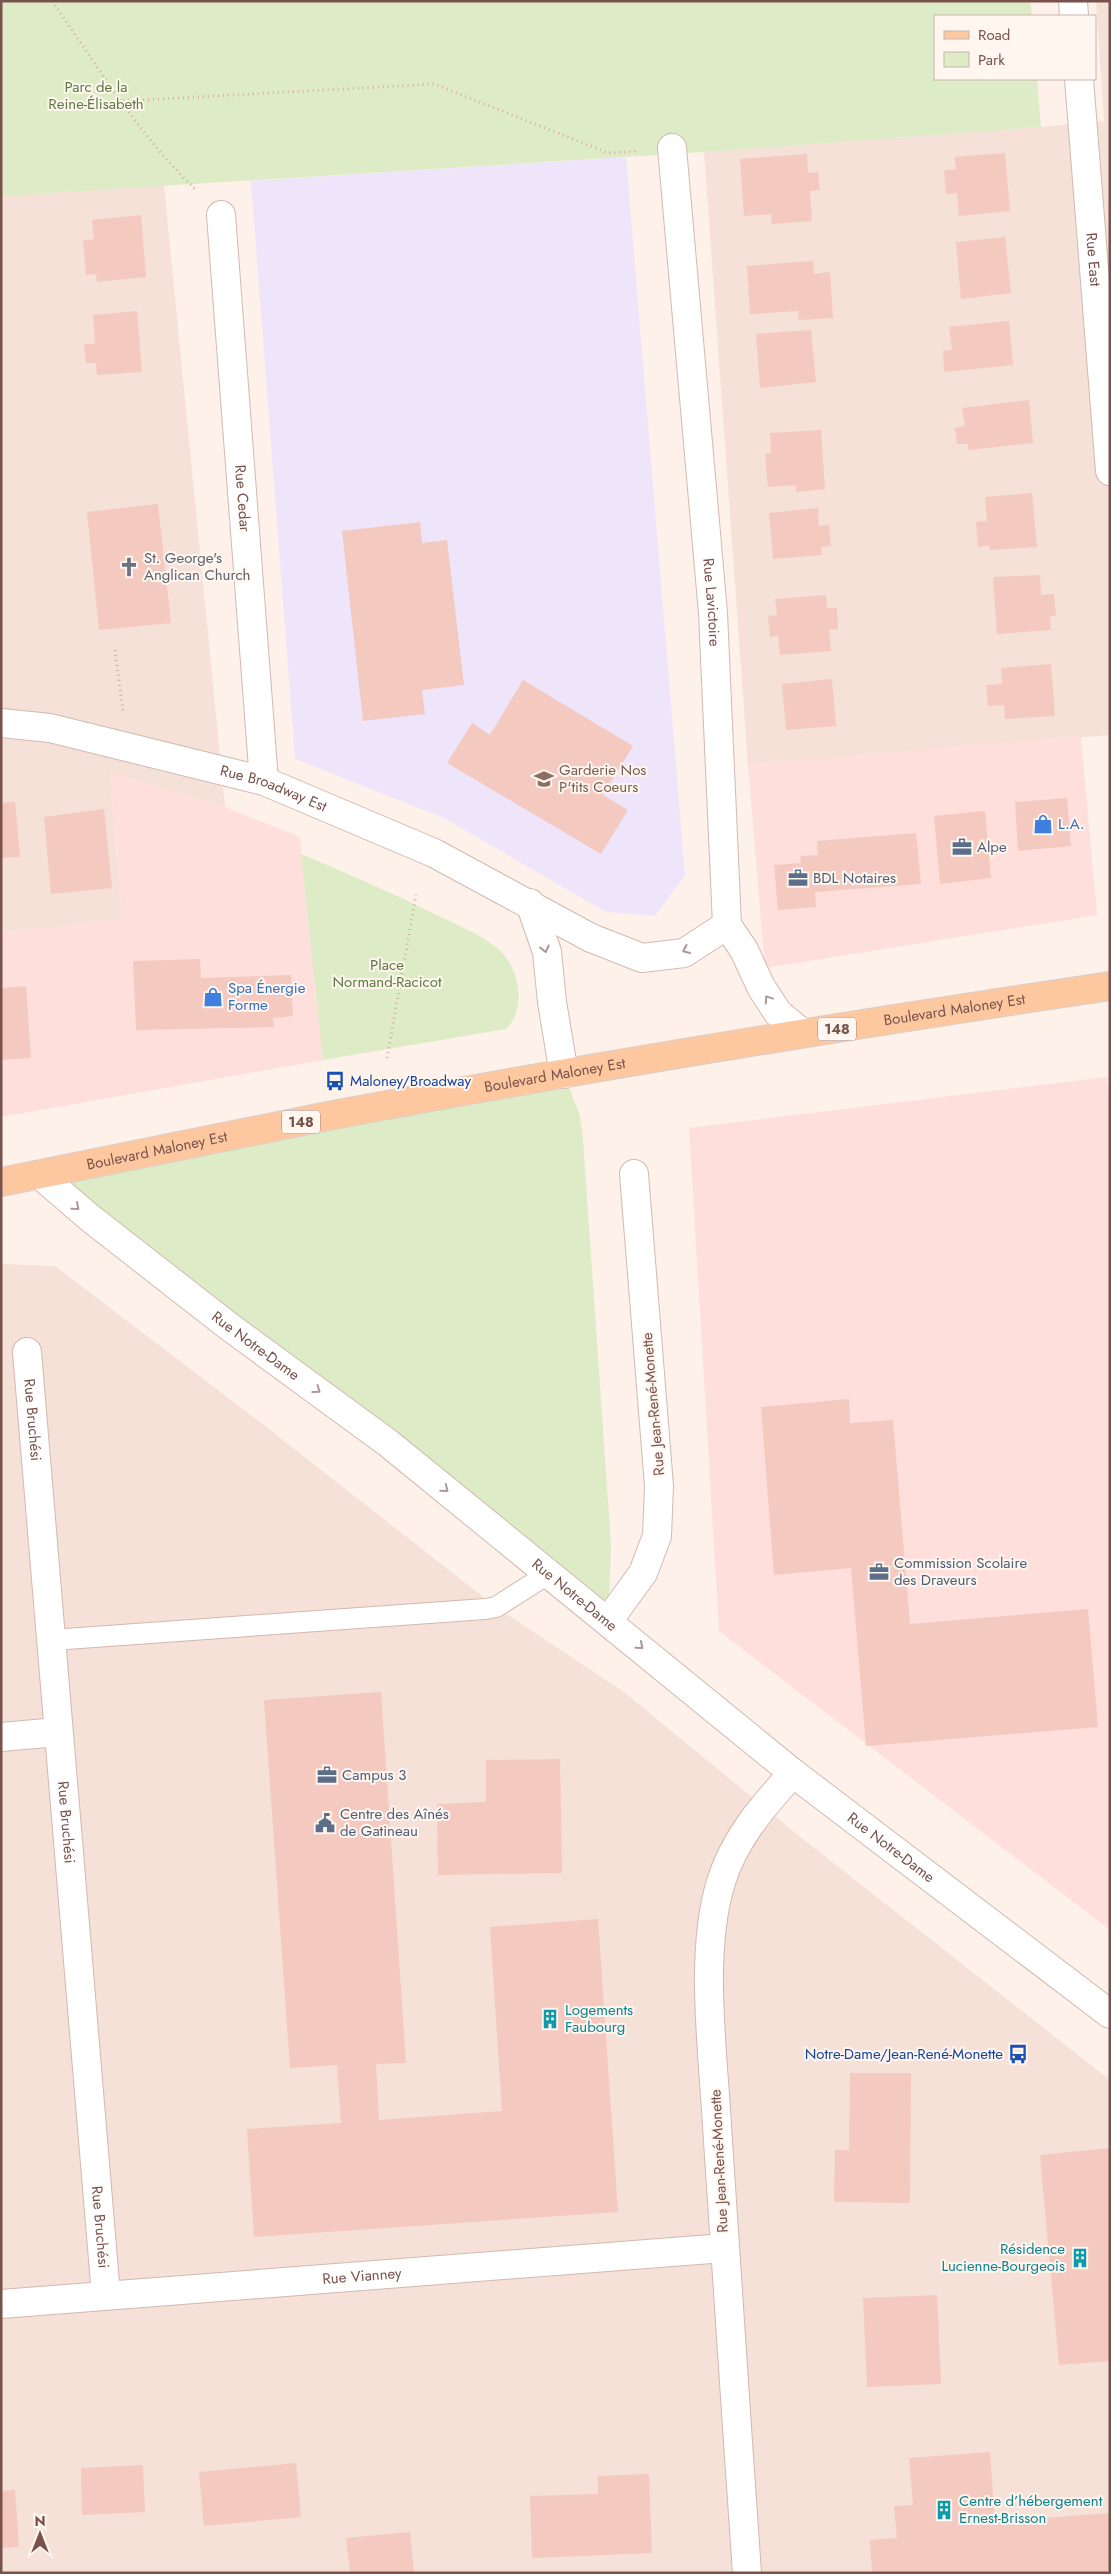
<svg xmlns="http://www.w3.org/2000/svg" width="1111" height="2574" font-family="Jost,sans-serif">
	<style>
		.residential { fill: #f5e1d7 }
		.commercial { fill: #fedfdc }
		.education { fill: #eee5fa }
		.green { fill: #ddecc6 }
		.building { fill: #f4c9bf }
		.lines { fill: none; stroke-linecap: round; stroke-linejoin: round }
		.service-casing { stroke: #d3b9b0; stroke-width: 22 }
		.minor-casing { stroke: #d3b9b0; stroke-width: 30 }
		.tertiary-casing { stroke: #d3b9b0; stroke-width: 30 }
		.primary-casing { stroke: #d9cfcd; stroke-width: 30 }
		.path { stroke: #d9aca1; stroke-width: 3; stroke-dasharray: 1 4; stroke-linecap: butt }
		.service { stroke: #fff; stroke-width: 20 }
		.minor { stroke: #fff; stroke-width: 28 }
		.tertiary { stroke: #fff; stroke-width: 28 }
		.primary { stroke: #fdc8a0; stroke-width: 28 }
		.oneway { stroke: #af9793 }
		.labels { text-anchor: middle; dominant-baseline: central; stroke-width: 4; stroke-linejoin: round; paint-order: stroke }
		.shield { fill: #fff6f0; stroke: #a1837c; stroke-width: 1 }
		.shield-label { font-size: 14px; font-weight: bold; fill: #79524b }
		.park-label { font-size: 15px; fill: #5c7a3f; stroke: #fff6f0 }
		.street-label { font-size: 15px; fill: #79524b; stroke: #fff6f0 }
		.worship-label { font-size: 15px; fill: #5b616d; stroke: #fff6f0; text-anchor: start }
		.education-label { font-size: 15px; fill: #785e54; stroke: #fff6f0; text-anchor: start }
		.shop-label { font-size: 15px; fill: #366cbe; stroke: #fff6f0; text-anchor: start }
		.service-label { font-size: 15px; fill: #4e5e75; stroke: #fff6f0; text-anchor: start }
		.transit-label { font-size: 15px; fill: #164399; stroke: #fff6f0; text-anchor: start }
		.culture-label { font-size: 15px; fill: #0d838f; stroke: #fff6f0; text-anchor: start }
	</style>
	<rect width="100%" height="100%" fill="#fdf1e9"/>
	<path class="residential" d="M1096 1H1110V735L748 765 704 152 1041 127 1104 121Z
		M164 185 225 807 110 773 122 919 1 933V196Z
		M1 1264 55 1266 260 1422 496 1607 624 1692 799 1836 1110 2080V2573H1Z"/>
	<path class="commercial" d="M1081 736 1097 915 765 968 748 765Z
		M110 773 225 807 300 837 323 1060 1 1117V933L122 919Z
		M1107 1077 1110 1113V1930L719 1631 689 1128Z"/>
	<path class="education" d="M626 157 685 875 655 916 606 912 444 818 295 759 251 181Z"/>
	<path class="green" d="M1 1H1030L1032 16H935V79H1037L1041 127 704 152 1 196Z
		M301 854C347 873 392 893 437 915 457 925 480 934 497 948 520 966 527 1009 506 1029L323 1060Z
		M564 1074 580 1116 583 1139 611 1545 608 1621 40 1175Z"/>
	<path class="building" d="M1005 153 1010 211 959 216 957 193 946 194 944 171 956 169 955 157Z
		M807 154 808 173 818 172 820 190 810 191 812 221 772 224 771 214 744 216 740 159Z
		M141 215 146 277 97 282 96 274 86 275 83 241 94 239 92 220Z
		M1005 237 1011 293 961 299 956 242Z
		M813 261 814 274 830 272 833 318 799 320 798 311 750 314 747 266Z
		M137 311 142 372 97 375 96 363H86L84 344H95L93 315Z
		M1009 321 1013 365 944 372 943 351 952 350 949 327Z
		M811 330 816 382 760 388 756 334Z
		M1029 400 1033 443 968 450V444H957L955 428 965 426 962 408Z
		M821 430 825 489 796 492V485L768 487 765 454 771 453 770 433Z
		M1032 493 1037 547 990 550 989 545 978 547 976 522 987 521 985 497Z
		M158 504 171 623 99 630 87 512Z
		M818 508 819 526 829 525 831 546 821 547 822 555 773 559 769 513Z
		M420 522 422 543 447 540 464 685 422 690 425 714 363 721 342 531Z
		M1040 575 1041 595 1054 594 1056 616H1050L1051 630 997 634 993 577Z
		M826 595 827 608H837L838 629 829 630 831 651 780 655 778 636 770 637 768 616 777 615 775 599Z
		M1051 664 1055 716 1005 719 1004 705 988 706 986 685 1002 684 1001 668Z
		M832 679 836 726 786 730 782 684Z
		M523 680 633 746 603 795 628 810 601 854 447 763 472 723 490 735Z
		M1067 798 1071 846 1018 851 1015 802Z
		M15 802 20 857 1 858V803Z
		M104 809 112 888 51 894 44 817Z
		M985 811 991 878 940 884 934 816Z
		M916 833 921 884 815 892 816 907 778 910 774 865 801 863 800 856 818 855 817 841Z
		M200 959 201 978 291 975 293 1016 273 1018 274 1027 136 1030 133 961Z
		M26 986 31 1058 1 1060V988Z
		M849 1399 850 1423 893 1420 910 1624 1088 1609 1098 1727 866 1746 851 1568 774 1575 761 1407Z
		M381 1692 406 2063 376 2064 379 2120 502 2111 490 1927 598 1919 618 2212 254 2237 247 2129 341 2123 337 2065 290 2068 264 1700Z
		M560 1759 562 1873 438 1875 437 1804 486 1802V1760Z
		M850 2073H911L910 2203 834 2202 835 2150H849Z
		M1110 2148V2361L1059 2365 1040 2155Z
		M937 2295 941 2384 867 2387 863 2298Z
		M990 2452 995 2522 1110 2513V2573H872L870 2540 897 2538 894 2506 913 2505 909 2458Z
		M296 2463 301 2517 204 2526 199 2472Z
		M143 2465 145 2512 82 2515 81 2468Z
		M649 2474 652 2553 532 2558 530 2496 598 2494V2476Z
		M15 2490 19 2547 1 2548V2491Z
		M410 2532 414 2573H350L346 2538Z"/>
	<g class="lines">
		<defs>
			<path id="service" d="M52 1640 485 1609 496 1607 548 1574"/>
			<g id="minor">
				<path d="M1073 1 1074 16"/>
				<path id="s1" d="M1079 79 1110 471"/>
				<path id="s2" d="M672 148 713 613 727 925 744 950 761 987 778 1013 802 1033"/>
				<path id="s3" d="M221 215 264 781"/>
				<path id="s4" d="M1 723 50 728 264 781 434 853 591 938 642 958 684 953 727 925"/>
				<path d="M530 903 547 952 552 1002 564 1074"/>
				<path id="s5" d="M27 1352 106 2295"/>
				<path d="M608 1621 643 1573 657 1536 659 1486 634 1174"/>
				<path d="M1 1737 58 1732"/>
				<path id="s6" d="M1 2304 724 2248"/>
				<path d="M747 2573C737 2424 726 2275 717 2126 713 2051 699 1953 721 1882 734 1839 763 1806 793 1773"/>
			</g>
			<g id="tertiary">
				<path id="s7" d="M40 1175 90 1218 227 1325 388 1443 793 1773 1110 2014"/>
			</g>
			<g id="primary">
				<path id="s8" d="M1 1182C110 1161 219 1137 328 1116 588 1067 849 1025 1110 986"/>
			</g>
		</defs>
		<use href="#service" class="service-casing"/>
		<use href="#minor" class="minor-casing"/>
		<use href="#tertiary" class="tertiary-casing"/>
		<use href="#primary" class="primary-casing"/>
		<path class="path" d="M52 1C97 65 140 137 197 191
			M123 101 434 84 608 153 638 151
			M115 650 123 711
			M387 1058 416 895"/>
		<use href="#service" class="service"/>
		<use href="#minor" class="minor"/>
		<use href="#tertiary" class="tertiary"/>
		<use href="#primary" class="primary"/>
	</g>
	<defs><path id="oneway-chevron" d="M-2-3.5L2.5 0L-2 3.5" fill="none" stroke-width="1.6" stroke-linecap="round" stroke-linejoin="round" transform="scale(1.25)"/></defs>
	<g class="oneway">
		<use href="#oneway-chevron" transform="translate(545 949) rotate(76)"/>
		<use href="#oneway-chevron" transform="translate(686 950) rotate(156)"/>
		<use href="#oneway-chevron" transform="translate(768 999) rotate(-124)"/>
		<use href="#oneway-chevron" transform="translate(76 1207) rotate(41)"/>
		<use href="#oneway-chevron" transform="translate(317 1390) rotate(36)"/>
		<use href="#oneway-chevron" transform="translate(445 1489) rotate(39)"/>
		<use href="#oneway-chevron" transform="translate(640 1646) rotate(40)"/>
	</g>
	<defs>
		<symbol id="church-bare" viewBox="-9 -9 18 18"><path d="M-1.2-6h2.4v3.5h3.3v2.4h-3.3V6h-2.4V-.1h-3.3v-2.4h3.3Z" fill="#6b7280" stroke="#fff6f0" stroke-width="2.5" paint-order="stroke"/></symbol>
		<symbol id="school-bare" viewBox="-9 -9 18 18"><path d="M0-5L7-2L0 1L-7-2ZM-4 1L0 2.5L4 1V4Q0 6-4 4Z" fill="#8d6e63" stroke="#fff6f0" stroke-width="2.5" paint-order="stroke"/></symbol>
		<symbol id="shop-bare" viewBox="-9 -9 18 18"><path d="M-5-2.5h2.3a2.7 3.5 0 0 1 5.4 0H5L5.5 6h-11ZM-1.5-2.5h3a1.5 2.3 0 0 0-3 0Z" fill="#3f7fe0" stroke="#fff6f0" stroke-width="2.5" paint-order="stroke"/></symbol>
		<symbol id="office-bare" viewBox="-9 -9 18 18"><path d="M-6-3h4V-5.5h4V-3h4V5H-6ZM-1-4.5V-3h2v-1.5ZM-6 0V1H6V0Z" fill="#5c6f8a" stroke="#fff6f0" stroke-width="2.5" paint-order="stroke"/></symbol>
		<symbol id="bus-bare" viewBox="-9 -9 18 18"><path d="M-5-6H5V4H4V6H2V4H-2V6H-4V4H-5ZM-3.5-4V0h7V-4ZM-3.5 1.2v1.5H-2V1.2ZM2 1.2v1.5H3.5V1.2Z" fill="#1a4fb4" stroke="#fff6f0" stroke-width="2.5" paint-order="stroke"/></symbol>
		<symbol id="civic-bare" viewBox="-9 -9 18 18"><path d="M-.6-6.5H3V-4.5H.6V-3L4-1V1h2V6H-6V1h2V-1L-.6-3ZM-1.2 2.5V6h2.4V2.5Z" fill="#5c6f8a" stroke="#fff6f0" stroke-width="2.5" paint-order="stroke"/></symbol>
		<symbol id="building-bare" viewBox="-9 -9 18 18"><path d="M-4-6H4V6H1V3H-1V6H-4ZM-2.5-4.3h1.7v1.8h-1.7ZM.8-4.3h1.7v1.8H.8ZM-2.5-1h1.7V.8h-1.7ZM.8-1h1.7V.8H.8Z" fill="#0f9aa8" stroke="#fff6f0" stroke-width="2.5" paint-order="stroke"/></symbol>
	</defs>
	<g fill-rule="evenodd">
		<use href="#church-bare" x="115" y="553" width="28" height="28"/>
		<use href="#school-bare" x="530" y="765" width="28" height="28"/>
		<use href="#shop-bare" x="1029" y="810" width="28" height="28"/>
		<use href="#office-bare" x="948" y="833" width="28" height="28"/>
		<use href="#office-bare" x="784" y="864" width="28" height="28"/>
		<use href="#shop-bare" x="199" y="983" width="28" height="28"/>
		<use href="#bus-bare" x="321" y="1067" width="28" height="28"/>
		<use href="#office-bare" x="865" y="1558" width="28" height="28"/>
		<use href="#office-bare" x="313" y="1761" width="28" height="28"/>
		<use href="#civic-bare" x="311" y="1809" width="28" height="28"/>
		<use href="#building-bare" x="536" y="2005" width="28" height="28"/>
		<use href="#bus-bare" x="1004" y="2040" width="28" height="28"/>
		<use href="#building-bare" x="1066" y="2244" width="28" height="28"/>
		<use href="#building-bare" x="930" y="2496" width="28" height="28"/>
	</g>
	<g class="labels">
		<g class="shield">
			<rect x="818" y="1017.5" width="38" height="23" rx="4"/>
			<rect x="282" y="1110.5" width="38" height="23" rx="4"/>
		</g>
		<g class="shield-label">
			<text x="837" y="1029">148</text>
			<text x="301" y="1122">148</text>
		</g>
		<g class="park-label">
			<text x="96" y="87">Parc de la<tspan x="96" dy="17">Reine-Élisabeth</tspan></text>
			<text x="387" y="965">Place<tspan x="387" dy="17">Normand-Racicot</tspan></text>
		</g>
		<g class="street-label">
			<text stroke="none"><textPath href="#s1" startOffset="181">Rue East</textPath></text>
			<text stroke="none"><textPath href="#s3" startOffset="284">Rue Cedar</textPath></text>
			<text stroke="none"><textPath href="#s2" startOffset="456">Rue Lavictoire</textPath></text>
			<text stroke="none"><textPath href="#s4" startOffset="281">Rue Broadway Est</textPath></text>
			<text stroke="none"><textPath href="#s8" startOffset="969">Boulevard Maloney Est</textPath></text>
			<text stroke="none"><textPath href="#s8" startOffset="564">Boulevard Maloney Est</textPath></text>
			<text stroke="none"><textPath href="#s8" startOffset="159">Boulevard Maloney Est</textPath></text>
			<text stroke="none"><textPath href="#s7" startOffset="275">Rue Notre-Dame</textPath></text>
			<text transform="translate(653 1404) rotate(-95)">Rue Jean-René-Monette</text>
			<text stroke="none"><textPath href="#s5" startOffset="68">Rue Bruchési</textPath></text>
			<text stroke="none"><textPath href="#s7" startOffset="680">Rue Notre-Dame</textPath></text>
			<text stroke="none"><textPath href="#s5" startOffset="472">Rue Bruchési</textPath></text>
			<text stroke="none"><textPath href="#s7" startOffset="1085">Rue Notre-Dame</textPath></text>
			<text transform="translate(719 2161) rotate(-93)">Rue Jean-René-Monette</text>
			<text stroke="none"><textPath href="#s5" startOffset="878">Rue Bruchési</textPath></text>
			<text stroke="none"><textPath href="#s6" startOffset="362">Rue Vianney</textPath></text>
		</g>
		<g class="worship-label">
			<text x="144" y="558">St. George's<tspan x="144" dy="17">Anglican Church</tspan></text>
		</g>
		<g class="education-label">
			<text x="559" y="770">Garderie Nos<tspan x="559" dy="17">P'tits Coeurs</tspan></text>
		</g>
		<g class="shop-label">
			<text x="1058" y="824">L.A.</text>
			<text x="228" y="988">Spa Énergie<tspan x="228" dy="17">Forme</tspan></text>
		</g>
		<g class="service-label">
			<text x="977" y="847">Alpe</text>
			<text x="813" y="878">BDL Notaires</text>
			<text x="894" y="1563">Commission Scolaire<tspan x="894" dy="17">des Draveurs</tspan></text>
			<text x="342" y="1775">Campus 3</text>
			<text x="340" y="1814">Centre des Aînés<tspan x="340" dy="17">de Gatineau</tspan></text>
		</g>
		<g class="transit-label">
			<text x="350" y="1081">Maloney/Broadway</text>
			<text x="1003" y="2054" text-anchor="end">Notre-Dame/Jean-René-Monette</text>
		</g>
		<g class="culture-label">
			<text x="565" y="2010">Logements<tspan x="565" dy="17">Faubourg</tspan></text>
			<text x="1065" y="2249" text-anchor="end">Résidence<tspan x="1065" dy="17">Lucienne-Bourgeois</tspan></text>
			<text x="959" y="2501">Centre d’hébergement<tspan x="959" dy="17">Ernest-Brisson</tspan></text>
		</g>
	</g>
	<rect width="1111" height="2574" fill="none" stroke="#79524b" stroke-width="5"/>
	<rect x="934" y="15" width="162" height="65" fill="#fff6f0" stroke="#c9b4ae"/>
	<rect x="944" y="31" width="25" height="8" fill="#fdc8a0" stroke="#c9b4ae"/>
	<text x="978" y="40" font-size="15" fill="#79524b">Road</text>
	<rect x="944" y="52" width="25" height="15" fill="#ddecc6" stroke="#c9b4ae"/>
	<text x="978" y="65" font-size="15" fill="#79524b">Park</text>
	<g transform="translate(40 2534)" stroke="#fff6f0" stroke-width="4" paint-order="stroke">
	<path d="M0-4L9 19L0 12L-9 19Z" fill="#79524b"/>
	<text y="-8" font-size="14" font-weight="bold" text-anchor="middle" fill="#79524b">N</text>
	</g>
</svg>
